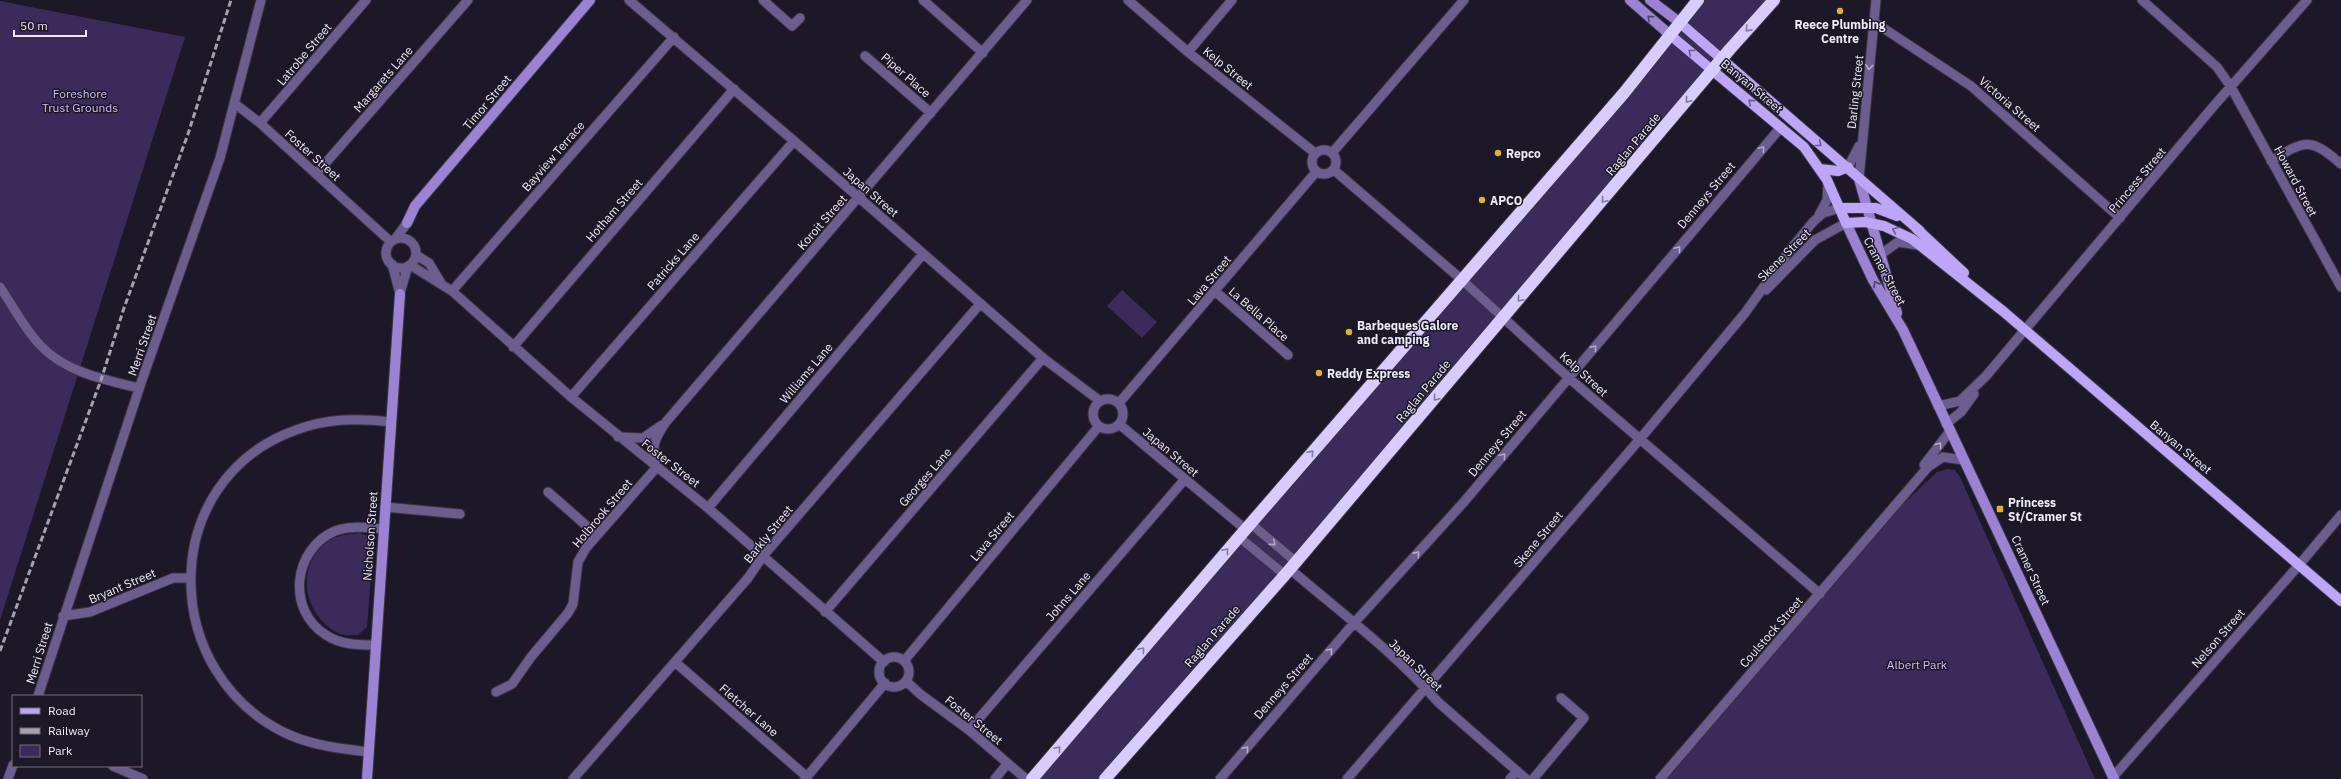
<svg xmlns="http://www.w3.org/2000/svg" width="2341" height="779" font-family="'IBM Plex Sans',sans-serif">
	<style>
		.green { fill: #3b2b5a }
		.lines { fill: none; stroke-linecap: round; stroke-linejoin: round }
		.street-casing { stroke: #393644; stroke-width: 11 }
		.secondary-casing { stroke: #393644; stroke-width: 12 }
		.primary-casing { stroke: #393644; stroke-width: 12 }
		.highway-casing { stroke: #393644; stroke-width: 14 }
		.street { stroke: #6b5d8e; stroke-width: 9 }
		.secondary { stroke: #9b82d2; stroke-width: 10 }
		.primary { stroke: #bda5f7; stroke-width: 10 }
		.highway { stroke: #d8cbfd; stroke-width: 12 }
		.rail { stroke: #a4a1ae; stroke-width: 3; stroke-dasharray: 6 3; stroke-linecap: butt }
		.oneway { stroke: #4f426b }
		.oneway2 { stroke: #837a9d }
		.oneway3 { stroke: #6c5e8f }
		.oneway4 { stroke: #b2abc7 }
		.poi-dot { fill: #dfb034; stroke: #1c1827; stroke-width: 1.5 }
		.labels { text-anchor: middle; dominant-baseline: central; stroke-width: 3; stroke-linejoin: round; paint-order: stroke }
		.poi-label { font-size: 12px; font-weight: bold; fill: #edebf6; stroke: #1c1827; text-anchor: start }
		.street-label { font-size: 12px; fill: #edebf6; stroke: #1c1827 }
		.park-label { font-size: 12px; fill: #cdbdf9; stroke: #1c1827 }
	</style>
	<rect width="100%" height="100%" fill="#1c1827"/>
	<path class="green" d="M1698 0H1774L1105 779H1032Z
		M0 1 185 37 0 620Z
		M1122 290 1157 322 1142 338 1107 306Z
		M1947 469 1955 470 1960 477 2095 779H1667L1902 505 1937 472Z
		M360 533 370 537 373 549 367 627 358 635C353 635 345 636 340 634 303 617 294 566 328 541 337 535 350 534 360 533Z"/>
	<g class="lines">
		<defs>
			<path id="street" d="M629 0 794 141 1043 358 1100 401
				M763 0 792 26 800 18
				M923 0 983 53
				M1128 0 1188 52 1315 153
				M2142 0 2217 67 2231 87 2341 287
				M1874 22 1971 86 2120 218
				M1188 52 1232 0
				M865 56 931 113
				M234 103 260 123 391 242
				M260 123 366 0
				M1312 162a12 12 0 1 1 24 0a12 12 0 1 1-24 0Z
				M1332 153 1464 0
				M2271 161C2305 140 2310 137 2341 164
				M1848 167 1859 146
				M1334 170 1461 279 1569 378 1820 594
				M316 174 468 0
				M1859 179 1876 0
				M1819 215 1827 200 1828 184
				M396 238 407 223
				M386 253a15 15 0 1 1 30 0a15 15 0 1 1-30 0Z
				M416 255 429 263 441 283
				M1880 255 1898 242 1917 245
				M392 264 400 294
				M410 265 452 291 571 397 708 508 884 662
				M0 287C13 306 24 328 40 345 65 372 105 380 139 388
				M1766 290 1815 240 1846 223
				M452 291 674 37
				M1215 291 1288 355
				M400 293 408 266
				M513 347 734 89
				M571 397 794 141
				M1093 414a15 15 0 1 1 30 0a15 15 0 1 1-30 0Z
				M1119 403 1316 172
				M1938 406 1960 401 1986 376 2212 108 2307 0
				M1119 424 1245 529
				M1946 424 1961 412 1974 394
				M618 437 643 438 662 425
				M1924 465 1950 431
				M548 492 597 535
				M385 507 460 514
				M708 508 923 254
				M1250 523 1296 562
				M1239 537 1285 575
				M1290 569C1339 611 1395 653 1438 702L1526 779
				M825 612 1043 358
				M63 616 90 612 173 578H190
				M376 645C358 645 341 645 326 635 286 610 293 549 335 531 350 525 368 528 384 529
				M879 672a15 15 0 1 1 30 0a15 15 0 1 1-30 0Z
				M904 661 1099 426
				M675 662 807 777
				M906 681 920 694 969 730 1026 779
				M496 692 512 684 531 657 568 613 573 604 578 562 586 548 656 468C652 446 653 441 666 422L1027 0
				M38 696 142 380 220 158 261 0
				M969 730 1185 479
				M369 752C343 749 316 746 292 736 158 678 155 480 296 430 328 418 358 418 391 422
				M113 766 143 779
				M2113 777 2299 565 2341 515
				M8 779 13 765
				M573 779 748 578 763 556 980 304
				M805 779 885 683
				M995 779 1007 764
				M1220 779 1354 623 1463 503 1781 127
				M1347 779 1640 439 1745 313 1790 250 1813 222 1823 213 1840 208
				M1510 779 1517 771
				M1533 779 1584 718 1561 698
				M1660 779 1928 467 1943 457 1963 460"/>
			<path id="secondary" d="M1630 0 1669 34
				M1650 0 1679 22
				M1859 179 1897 313
				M407 223 415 206 426 193 590 0
				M1846 223 1873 280 1903 330 2114 779
				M367 779 400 294"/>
			<path id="primary" d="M1679 22 1920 231
				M1669 34 1804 147 1827 180 1846 223 1865 222 1884 226 1912 239 2004 312 2341 601
				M1820 169 1838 171 1848 167
				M1840 208H1876L1897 216
				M1916 228 1964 273"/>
			<path id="highway" d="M1032 779 1239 537 1624 93 1698 0
				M1105 779 1290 569 1730 49 1774 0"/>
		</defs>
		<use href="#street" class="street-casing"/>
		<use href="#secondary" class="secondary-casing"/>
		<use href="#primary" class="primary-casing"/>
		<use href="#highway" class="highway-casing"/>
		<use href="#street" class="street"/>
		<use href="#secondary" class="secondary"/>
		<use href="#primary" class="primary"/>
		<use href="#highway" class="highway"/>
		<path class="rail" d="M0 651 101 380 124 308 188 134 231 0"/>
	</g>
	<defs><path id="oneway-chevron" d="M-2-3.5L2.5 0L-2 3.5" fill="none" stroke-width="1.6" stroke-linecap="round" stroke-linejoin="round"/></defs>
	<g class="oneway">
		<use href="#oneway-chevron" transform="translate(1650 18) rotate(-138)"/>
		<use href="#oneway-chevron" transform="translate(1876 284) rotate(-120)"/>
	</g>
	<g class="oneway2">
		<use href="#oneway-chevron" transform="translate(1748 29) rotate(132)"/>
		<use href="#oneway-chevron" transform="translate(1688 100) rotate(130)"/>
		<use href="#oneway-chevron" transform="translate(1604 200) rotate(130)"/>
		<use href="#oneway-chevron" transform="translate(1520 299) rotate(130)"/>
		<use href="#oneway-chevron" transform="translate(1436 398) rotate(130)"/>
		<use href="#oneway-chevron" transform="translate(1311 453) rotate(-49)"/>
		<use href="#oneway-chevron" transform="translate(1226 551) rotate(-50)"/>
		<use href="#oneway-chevron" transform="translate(1142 650) rotate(-50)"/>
		<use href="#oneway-chevron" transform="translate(1058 749) rotate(-50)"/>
	</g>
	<g class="oneway3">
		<use href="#oneway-chevron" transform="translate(1691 52) rotate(-141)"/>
		<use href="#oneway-chevron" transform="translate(1751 102) rotate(-140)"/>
		<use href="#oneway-chevron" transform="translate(1819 144) rotate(39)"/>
		<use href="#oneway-chevron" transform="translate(1895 230) rotate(-157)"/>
	</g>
	<g class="oneway4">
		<use href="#oneway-chevron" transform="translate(1869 67) rotate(96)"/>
		<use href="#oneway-chevron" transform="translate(1762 149) rotate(-50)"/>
		<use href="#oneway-chevron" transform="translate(1678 249) rotate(-50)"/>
		<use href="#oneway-chevron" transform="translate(1594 348) rotate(-50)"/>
		<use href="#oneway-chevron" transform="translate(1939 445) rotate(-54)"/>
		<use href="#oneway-chevron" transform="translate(1503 456) rotate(-50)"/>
		<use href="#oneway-chevron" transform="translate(1273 543) rotate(41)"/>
		<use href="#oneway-chevron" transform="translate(1417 554) rotate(-48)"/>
		<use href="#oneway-chevron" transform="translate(1330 651) rotate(-49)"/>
		<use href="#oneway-chevron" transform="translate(1246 749) rotate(-49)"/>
	</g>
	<g class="poi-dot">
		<circle cx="1840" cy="11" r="4"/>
		<circle cx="1498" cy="153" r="4"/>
		<circle cx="1482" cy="200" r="4"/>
		<circle cx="1349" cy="332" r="4"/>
		<circle cx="1319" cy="373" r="4"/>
		<rect x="1996" y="505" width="8" height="8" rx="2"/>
	</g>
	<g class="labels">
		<g class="poi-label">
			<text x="1840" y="24" text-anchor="middle">Reece Plumbing<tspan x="1840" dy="14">Centre</tspan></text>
			<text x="1506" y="153">Repco</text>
			<text x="1490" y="200">APCO</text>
			<text x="1357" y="325">Barbeques Galore<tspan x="1357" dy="14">and camping</tspan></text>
			<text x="1327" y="373">Reddy Express</text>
			<text x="2008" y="502">Princess<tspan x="2008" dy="14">St/Cramer St</tspan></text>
		</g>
		<g class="street-label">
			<text transform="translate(304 54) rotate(-50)">Latrobe Street</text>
			<text transform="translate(1228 68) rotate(39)">Kelp Street</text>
			<text transform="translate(906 75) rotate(41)">Piper Place</text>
			<text transform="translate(383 79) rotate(-49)">Margarets Lane</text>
			<text transform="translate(1752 86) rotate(40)">Banyan Street</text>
			<text transform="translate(1855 92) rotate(-84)">Darling Street</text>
			<text transform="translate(487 102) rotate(-50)">Timor Street</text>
			<text transform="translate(2010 104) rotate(41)">Victoria Street</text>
			<text transform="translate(1633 144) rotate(-50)">Raglan Parade</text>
			<text transform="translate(313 155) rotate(42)">Foster Street</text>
			<text transform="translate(553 156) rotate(-49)">Bayview Terrace</text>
			<text transform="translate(2137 180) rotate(-50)">Princess Street</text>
			<text transform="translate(2296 181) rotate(62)">Howard Street</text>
			<text transform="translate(871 192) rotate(41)">Japan Street</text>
			<text transform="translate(1706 195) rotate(-50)">Denneys Street</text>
			<text transform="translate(614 210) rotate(-49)">Hotham Street</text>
			<text transform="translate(822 222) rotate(-49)">Koroit Street</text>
			<text transform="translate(1784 255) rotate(-45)">Skene Street</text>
			<text transform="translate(673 261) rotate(-49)">Patricks Lane</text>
			<text transform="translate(1885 271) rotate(62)">Cramer Street</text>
			<text transform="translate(1209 280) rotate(-50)">Lava Street</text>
			<text transform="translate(1259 314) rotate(41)">La Bella Place</text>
			<text transform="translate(142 345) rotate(-71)">Merri Street</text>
			<text transform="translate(806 373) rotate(-50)">Williams Lane</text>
			<text transform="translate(1584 374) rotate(42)">Kelp Street</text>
			<text transform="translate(1423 391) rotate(-50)">Raglan Parade</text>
			<text transform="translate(1497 443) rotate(-50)">Denneys Street</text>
			<text transform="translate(2181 447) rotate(40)">Banyan Street</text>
			<text transform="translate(1171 452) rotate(40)">Japan Street</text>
			<text transform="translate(671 463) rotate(38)">Foster Street</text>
			<text transform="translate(925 477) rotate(-49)">Georges Lane</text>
			<text transform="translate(602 513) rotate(-50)">Holbrook Street</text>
			<text transform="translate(768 534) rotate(-51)">Barkly Street</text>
			<text transform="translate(370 536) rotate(-86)">Nicholson Street</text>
			<text transform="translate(992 536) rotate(-50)">Lava Street</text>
			<text transform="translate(1538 539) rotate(-50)">Skene Street</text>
			<text transform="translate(2031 570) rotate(65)">Cramer Street</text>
			<text transform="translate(122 586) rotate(-23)">Bryant Street</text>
			<text transform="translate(1068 596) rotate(-49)">Johns Lane</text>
			<text transform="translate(1771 632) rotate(-49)">Coulstock Street</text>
			<text transform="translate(1212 636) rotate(-49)">Raglan Parade</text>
			<text transform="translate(2218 638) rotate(-49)">Nelson Street</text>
			<text transform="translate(39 653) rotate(-73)">Merri Street</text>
			<text transform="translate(1416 665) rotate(44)">Japan Street</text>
			<text transform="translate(1283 686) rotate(-49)">Denneys Street</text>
			<text transform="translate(749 710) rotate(41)">Fletcher Lane</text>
			<text transform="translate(974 720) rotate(39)">Foster Street</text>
		</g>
		<g class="park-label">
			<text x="80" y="93">Foreshore<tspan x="80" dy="14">Trust Grounds</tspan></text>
			<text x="1917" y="664">Albert Park</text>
		</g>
	</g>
	<rect x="12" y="695" width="130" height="72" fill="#1c1827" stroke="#706c7a"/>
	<rect x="20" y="708" width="20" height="6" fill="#bda5f7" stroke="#706c7a"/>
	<text x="48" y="715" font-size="12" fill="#edebf6">Road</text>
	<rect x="20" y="728" width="20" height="6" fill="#a4a1ae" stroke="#706c7a"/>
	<text x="48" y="735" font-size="12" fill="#edebf6">Railway</text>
	<rect x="20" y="745" width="20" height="12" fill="#3b2b5a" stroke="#706c7a"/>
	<text x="48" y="755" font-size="12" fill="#edebf6">Park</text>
	<path d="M14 30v6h72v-6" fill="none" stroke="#edebf6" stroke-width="2"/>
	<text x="20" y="30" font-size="12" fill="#edebf6" stroke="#1c1827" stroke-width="3" paint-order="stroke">50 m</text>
</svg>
